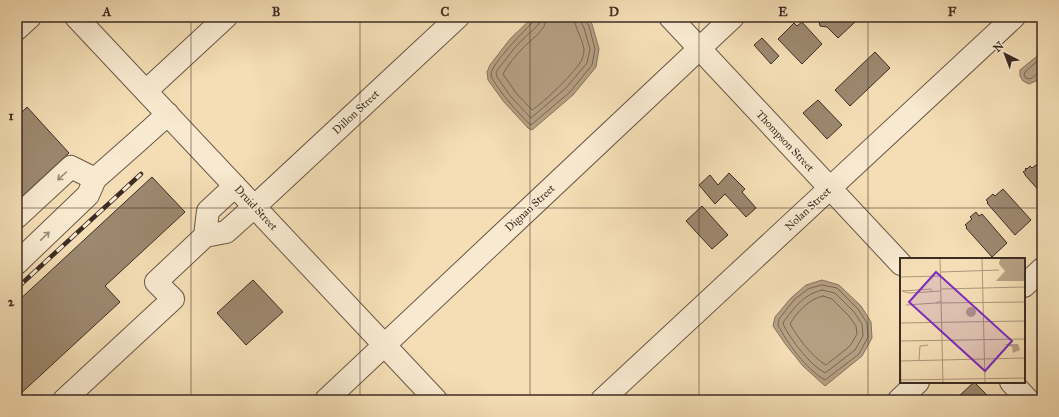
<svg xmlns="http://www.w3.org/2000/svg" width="1059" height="417" font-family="'IM FELL Great Primer',serif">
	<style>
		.water { fill: #b6a184; stroke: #86725e }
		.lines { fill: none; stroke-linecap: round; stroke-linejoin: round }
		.shore { stroke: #7a6654; stroke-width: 1 }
		.building { fill: #9d8970; stroke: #3d2c24 }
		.minor-casing { stroke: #6b5848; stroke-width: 24 }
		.minor { stroke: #f8ead0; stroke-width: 22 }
		.rail-casing { stroke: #3d2c24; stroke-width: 4.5 }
		.rail { stroke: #f8ead0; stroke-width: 3; stroke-dasharray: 9; stroke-linecap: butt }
		.oneway { stroke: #9a8b7a }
		.grid { fill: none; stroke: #3d2c24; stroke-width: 1; stroke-opacity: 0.55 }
		.labels { text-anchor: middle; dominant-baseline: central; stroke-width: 3; stroke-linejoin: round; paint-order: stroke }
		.street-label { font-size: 11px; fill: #3d2c24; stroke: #f8ead0 }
		.inset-road { fill: none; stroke: #ab977c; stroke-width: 1 }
		.view { fill: #7b2cbf; fill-opacity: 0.15; stroke: #7b2cbf; stroke-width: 2 }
		.inset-edge { fill: none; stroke: #3d2c24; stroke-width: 2 }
		.neatline { fill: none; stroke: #3d2c24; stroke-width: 1.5 }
		.grid-label { font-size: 13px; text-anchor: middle; font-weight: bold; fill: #3d2c24 }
	</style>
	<rect width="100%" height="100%" fill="#f5deb6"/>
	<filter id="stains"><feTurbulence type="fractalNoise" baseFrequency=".005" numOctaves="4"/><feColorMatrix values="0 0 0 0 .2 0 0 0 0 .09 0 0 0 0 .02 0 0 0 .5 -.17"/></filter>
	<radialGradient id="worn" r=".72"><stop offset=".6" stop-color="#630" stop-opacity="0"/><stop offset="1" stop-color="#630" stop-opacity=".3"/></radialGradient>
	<path class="water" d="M533 17H588L592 24 599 49 596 67 573 95 532 130 528 128 504 102 488 80 487 72 490 65 510 39Z
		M1042 52V75L1036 81 1029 84 1023 81 1020 76V70Z
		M822 280 839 285 861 306 871 322 872 338 862 356 825 386 803 366 786 345 773 326 775 317 791 298 806 285Z"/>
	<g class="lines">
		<path class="shore" d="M535 17 534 21C525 30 492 63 491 74 491 83 523 119 531 125L570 92 592 65 595 49 589 26 585 20V17
			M541 17 539 24 517 45 498 69 496 73 497 77 511 97 531 118 566 88 587 63 590 49 584 28 581 22 580 17
			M547 17C546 31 531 39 522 49 515 56 508 65 503 74L516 93 532 110C542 104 578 70 582 59 583 57 584 52 584 50 583 39 574 27 574 17
			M1042 57 1025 72 1024 75 1026 78 1029 79C1034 78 1037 72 1042 72
			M822 285 837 288 858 309 867 323 868 337 859 354 825 380C807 370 787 343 778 325L779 319 794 300 808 289Z
			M822 290 835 293 854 312 862 324 863 336 855 350 825 373C809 364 791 340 783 324L784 321C796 306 803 295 822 290Z
			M823 296 832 299 849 316 856 326 857 334 850 346 826 365C812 357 798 338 790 324 797 312 809 299 823 296Z"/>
	</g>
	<path class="building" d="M818 17H850L855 22 838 38 827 27 820 26Z
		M802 22 822 44 802 64 778 39 794 23 797 26Z
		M762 38 779 56 771 64 754 45Z
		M875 52 890 68 850 106 835 90Z
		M818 100 842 125 827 139 803 113Z
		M27 107 69 153 17 201V117Z
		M1040 162 1042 164V194L1025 175V174L1023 172 1026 170 1025 169 1026 168 1027 169 1030 166 1032 168Z
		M729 173 745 189 742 192 756 208 746 217 725 194 715 204 699 185 710 175 718 185Z
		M152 177 185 212 105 286 120 302 17 397V302Z
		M1003 189 1031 220 1015 235 987 203 988 202 986 200 993 194 995 196Z
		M702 206 728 235 712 249 686 221Z
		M976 212 979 216 982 214 1007 243 992 257 966 228 967 227 965 225 972 219 970 217Z
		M253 280 283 312 246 345 217 313Z
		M974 382 992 400H959L957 398Z"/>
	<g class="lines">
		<defs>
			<path id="minor" d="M76 17 436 400
				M670 17 901 264
				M17 29 30 17
				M146 91 226 17
				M235 186 208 211 205 236 226 232 254 207 458 17
				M17 217 71 167 95 179
				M17 263 88 195 95 179 138 141 168 114
				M1024 286 1042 269
				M1011 382 1028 400
				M64 400 173 299 156 282 205 236
				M326 400 733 17
				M602 400 1014 17
				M899 400 918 382"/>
		</defs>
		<use href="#minor" class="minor-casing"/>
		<use href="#minor" class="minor"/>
		<defs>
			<path id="rail" d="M17 288 141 174"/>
		</defs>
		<use href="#rail" class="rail-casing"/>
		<use href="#rail" class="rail"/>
	</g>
	<defs><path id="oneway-shaft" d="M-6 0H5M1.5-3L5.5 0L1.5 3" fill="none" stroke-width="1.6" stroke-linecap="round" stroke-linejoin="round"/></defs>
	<g class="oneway">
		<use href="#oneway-shaft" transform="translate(62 176) rotate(138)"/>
		<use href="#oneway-shaft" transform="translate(45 236) rotate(-44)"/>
	</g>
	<path class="grid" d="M191 17V400M360 17V400M530 17V400M699 17V400M868 17V400M17 208H1042"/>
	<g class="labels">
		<g class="street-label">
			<text transform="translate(356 112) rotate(-43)">Dillon Street</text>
			<text transform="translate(785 141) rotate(47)">Thompson Street</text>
			<text transform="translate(256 208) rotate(47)">Druid Street</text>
			<text transform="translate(530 208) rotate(-43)">Dignan Street</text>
			<text transform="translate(808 209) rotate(-43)">Nolan Street</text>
		</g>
	</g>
	<g transform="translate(900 258)">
		<rect width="125" height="125" fill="#f5deb6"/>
		<path d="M100 1H125V23H96L105 13 99 6ZM66 54a5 5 0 1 1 10 0a5 5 0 1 1-10 0ZM104 86H118L120 92 113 95 112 89Z" fill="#b6a184"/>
		<path class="inset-road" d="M40 0 43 125M82 0 85 125M41 14 99 12M0 19 41 18M41 31 125 29M32 33 31 31 2 33 9 35 41 33M41 43 36 45 125 44M6 47 36 45M0 65 125 63M0 83 125 81M0 86 1 125M19 102 20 88 28 87M0 103 125 100M0 122 125 120"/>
		<path class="view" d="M36 14 112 83 85 113 9 44Z"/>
		<rect width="125" height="125" class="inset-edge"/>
	</g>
	<rect width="1059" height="417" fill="none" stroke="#f5deb6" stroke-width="44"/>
	<g transform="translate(1005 54) rotate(318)" stroke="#f8ead0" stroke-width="3" paint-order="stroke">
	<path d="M0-3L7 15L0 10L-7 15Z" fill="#3d2c24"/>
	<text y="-6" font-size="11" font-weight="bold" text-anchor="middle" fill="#3d2c24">N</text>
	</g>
	<rect x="22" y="22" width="1015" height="373" class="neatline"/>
	<g class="grid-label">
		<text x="107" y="16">A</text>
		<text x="276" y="16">B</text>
		<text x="445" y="16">C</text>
		<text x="614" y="16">D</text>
		<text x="783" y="16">E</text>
		<text x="952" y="16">F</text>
		<text x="11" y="120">1</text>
		<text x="11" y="306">2</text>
	</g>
	<rect width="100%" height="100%" filter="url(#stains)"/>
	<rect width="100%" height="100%" fill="url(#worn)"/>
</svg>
